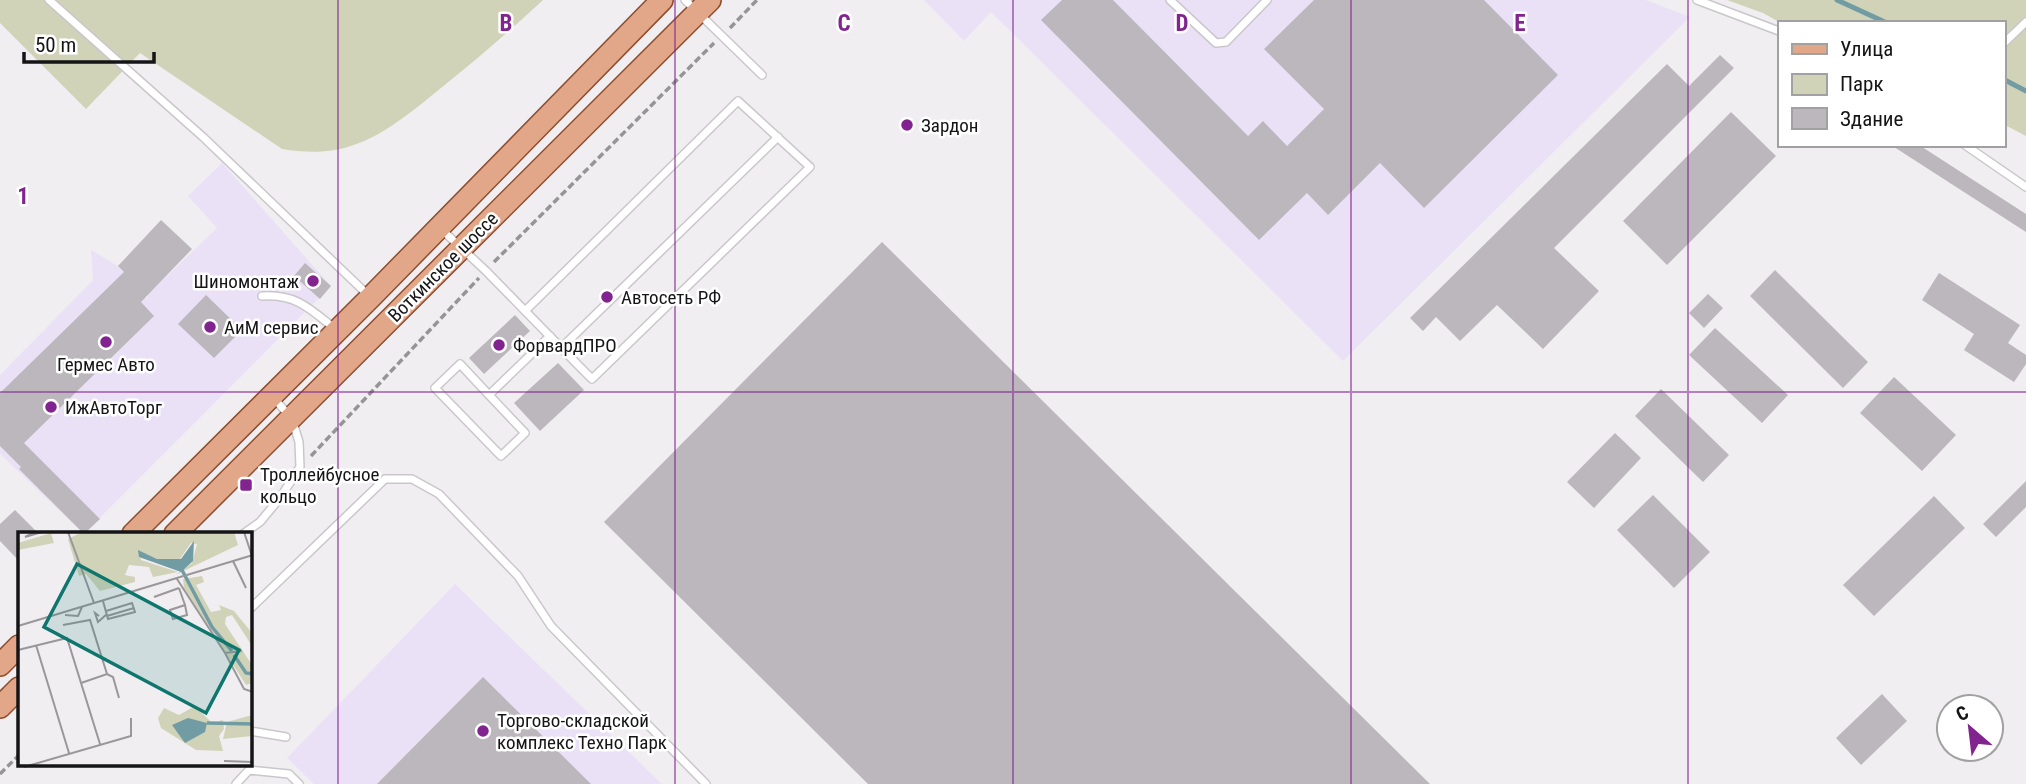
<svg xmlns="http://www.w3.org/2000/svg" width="2026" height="784" font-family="'Roboto Condensed',sans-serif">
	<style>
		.commercial { fill: #eae1f6 }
		.green { fill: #d0d3b8 }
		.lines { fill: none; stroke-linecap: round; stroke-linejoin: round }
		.stream { stroke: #729ca3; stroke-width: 5 }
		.building { fill: #bbb7bc }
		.lane-casing { stroke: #cac7cb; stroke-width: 10 }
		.primary-casing { stroke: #8e4d2e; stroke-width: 24 }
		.path { stroke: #969497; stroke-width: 3.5; stroke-dasharray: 7 3.5; stroke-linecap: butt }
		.lane { stroke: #fff; stroke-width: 7 }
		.primary { stroke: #e2a789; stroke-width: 21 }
		.grid { fill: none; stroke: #82248f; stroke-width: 2; stroke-opacity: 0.55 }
		.poi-dot { fill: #82248f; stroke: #fff; stroke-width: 2.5 }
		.labels { text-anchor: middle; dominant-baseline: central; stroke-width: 5; stroke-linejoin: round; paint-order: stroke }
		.poi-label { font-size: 19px; fill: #151416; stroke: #fff; text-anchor: start }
		.street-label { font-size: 19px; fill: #151416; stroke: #fff }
		.inset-river { fill: none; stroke: #729ca3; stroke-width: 3.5 }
		.inset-road { fill: none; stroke: #99979a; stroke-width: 2 }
		.view { fill: #0f766e; fill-opacity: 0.15; stroke: #0f766e; stroke-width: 3.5 }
		.inset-edge { fill: none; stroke: #151416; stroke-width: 3.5 }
		.grid-label { font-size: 23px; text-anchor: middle; font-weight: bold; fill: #82248f; stroke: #fff; stroke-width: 5; stroke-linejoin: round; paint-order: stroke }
	</style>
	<rect width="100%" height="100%" fill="#f1eef2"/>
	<path class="commercial" d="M924 0H1646L1690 17 1343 361 991 12 964 41Z
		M222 163 331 286 84 534 0 454V375L93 280 91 250 118 266 147 299 148 294 217 228 188 196Z
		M455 584 662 784H314L287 758Z"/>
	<path class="green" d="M0 0H543C510 31 476 60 441 88 410 113 376 143 335 150 317 153 300 152 282 149L140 53 86 109 0 23Z
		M1727 0H2026V136L2003 124V23H1781L1763 13Z"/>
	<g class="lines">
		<path class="stream" d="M1837 0 1887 23
			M2003 79 2026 91"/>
	</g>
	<path class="building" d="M1062 0H1113L1248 136 1263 121 1287 146 1324 109 1264 49 1314 0H1484L1558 75 1424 208 1380 163 1328 215 1307 193 1259 240 1041 20Z
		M1720 55 1734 68 1554 248 1599 291 1543 349 1497 305 1460 341 1436 317 1423 331 1410 318 1667 64 1689 86Z
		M1731 112 1776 156 1667 265 1623 221Z
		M1891 145H1919L2026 214V232Z
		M161 220 192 249 141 302 154 316 24 443 100 519 84 534 19 469 21 467 0 446V393L124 272 118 266Z
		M882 242 1430 784H868L604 522Z
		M305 263 331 286 320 299 294 276Z
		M1775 270 1868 362 1843 388 1750 296Z
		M1939 273 2020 325 2008 343 2026 355V364L2014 382 1964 350 1974 334 1922 300Z
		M1708 294 1723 308 1704 328 1689 313Z
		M206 295 242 330 214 358 178 324Z
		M515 315 530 331 484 374 469 358Z
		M1715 328 1788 395 1762 423 1689 355Z
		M558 363 584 390 540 431 514 403Z
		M1894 377 1956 435 1922 471 1860 413Z
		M1661 389 1729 455 1703 482 1635 416Z
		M1615 433 1641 458 1594 508 1567 482Z
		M2026 481V507L1996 537 1983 524Z
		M1653 495 1710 552 1674 588 1617 530Z
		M1934 496 1965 528 1874 616 1843 585Z
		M15 510 39 534H19V561L0 541V524Z
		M483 677 591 784H377Z
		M1882 694 1907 721 1861 765 1836 738Z"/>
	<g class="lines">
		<defs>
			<path id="lane" d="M49 0 203 137 368 295
				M685 0 762 75
				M1170 0 1216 43 1226 42 1267 0
				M1697 0 1779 31
				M2003 44 2026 22
				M1965 145 2026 187
				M440 228 486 271 579 366 592 379 810 167 738 101 525 311
				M262 296C296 294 309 308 334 328
				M561 348 778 137
				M489 395 460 364 435 388 501 456 525 433 489 395 550 336
				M243 534 260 522 280 498 300 467 299 442 292 419 273 397
				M250 609 385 479H412L439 494 518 576 551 626 706 784
				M250 731 286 737
				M236 784 249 770 289 774 299 784"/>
			<path id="primary" d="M133 534 371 297 662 0
				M175 534 710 0
				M0 665 19 646
				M0 707 19 688"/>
		</defs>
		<use href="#lane" class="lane-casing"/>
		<use href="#primary" class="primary-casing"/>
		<path class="path" d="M730 28 757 0
			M494 262 714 43
			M311 456 479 278
			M0 774 19 755"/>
		<use href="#lane" class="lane"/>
		<use href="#primary" class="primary"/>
	</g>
	<path class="grid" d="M338 0V784M675 0V784M1013 0V784M1351 0V784M1688 0V784M0 392H2026"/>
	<g class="poi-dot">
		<circle cx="907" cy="125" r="7"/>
		<circle cx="313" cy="281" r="7"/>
		<circle cx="607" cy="297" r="7"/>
		<circle cx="210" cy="327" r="7"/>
		<circle cx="106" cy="342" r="7"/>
		<circle cx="499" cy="345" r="7"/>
		<circle cx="51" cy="407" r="7"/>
		<rect x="239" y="478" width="14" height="14" rx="3.5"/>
		<circle cx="483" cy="731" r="7"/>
	</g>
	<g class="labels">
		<g class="poi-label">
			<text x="921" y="125">Зардон</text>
			<text x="299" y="281" text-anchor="end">Шиномонтаж</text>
			<text x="621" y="297">Автосеть РФ</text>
			<text x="224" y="327">АиМ сервис</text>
			<text x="513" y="345">ФорвардПРО</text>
			<text x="106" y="364" text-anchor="middle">Гермес Авто</text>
			<text x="65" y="407">ИжАвтоТорг</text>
			<text x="260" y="474">Троллейбусное<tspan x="260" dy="22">кольцо</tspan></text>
			<text x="497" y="720">Торгово-складской<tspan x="497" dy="22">комплекс Техно Парк</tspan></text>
		</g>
		<g class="street-label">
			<text transform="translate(443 267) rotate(-45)">Воткинское шоссе</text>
		</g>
	</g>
	<g transform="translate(18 532)">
		<rect width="234" height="234" fill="#f1eef2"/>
		<path d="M64 0H216L220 13 157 43 174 31 179 12 173 11 161 28 139 27 121 19 123 28 160 40 135 45 131 35 111 33 107 43 117 45V50L82 59 68 42 61 44 50 7ZM33 1 36 11 0 18V11ZM184 44 186 50 178 53 193 80 203 78 201 73 216 79 234 101V114L214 83 208 85 207 92 234 133V151L228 153 166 56 165 47ZM177 174 194 191 205 188 206 197 201 204 205 219 178 218 143 196 140 186 146 176 161 183ZM234 183V204L205 207 209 190Z" fill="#d0d3b8"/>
		<path d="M176 9 175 29 163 40 121 25 120 18 139 27H163ZM170 186 189 191 187 200 167 211 154 193Z" fill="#729ca3"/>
		<path class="inset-river" d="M164 38 194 95 214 119M216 123 228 141 235 142M189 191 235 192"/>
		<path class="inset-road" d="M17 0 7 5 24 0M50 0 76 71M226 0 234 24M215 29 228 56M159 47 207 121 224 119M161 56 167 73 152 78 155 87 169 83 167 73M136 65 161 56M85 69 90 87 117 80 114 71 88 79M47 83 60 84 64 75M81 84 77 81 80 90 89 82M89 84 116 76M45 93 72 88 89 142M0 94 235 23M18 113 51 221M0 118 49 106 82 212M207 121 226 157 235 160M63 151 89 142 95 145 101 166M206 229 235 230M6 235 113 204V186"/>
		<path class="view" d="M59 32 221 118 188 181 26 95Z"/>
		<rect width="234" height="234" class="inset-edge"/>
	</g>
	<g class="grid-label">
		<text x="506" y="31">B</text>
		<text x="844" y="31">C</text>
		<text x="1182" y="31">D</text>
		<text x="1520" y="31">E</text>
		<text x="23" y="204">1</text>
	</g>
	<rect x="1778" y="21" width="228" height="126" fill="#ffffff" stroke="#a1a1a2" stroke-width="2"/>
	<rect x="1792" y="44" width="35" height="10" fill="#e2a789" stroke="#a1a1a2" stroke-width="2"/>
	<text x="1840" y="56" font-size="21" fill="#151416">Улица</text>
	<rect x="1792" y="74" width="35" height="21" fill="#d0d3b8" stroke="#a1a1a2" stroke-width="2"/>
	<text x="1840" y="91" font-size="21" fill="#151416">Парк</text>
	<rect x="1792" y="108" width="35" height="21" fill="#bbb7bc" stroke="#a1a1a2" stroke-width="2"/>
	<text x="1840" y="126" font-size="21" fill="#151416">Здание</text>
	<g transform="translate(1970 728) rotate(332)"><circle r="33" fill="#ffffff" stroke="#a1a1a2" stroke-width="2"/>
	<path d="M0-5L12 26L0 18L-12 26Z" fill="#82248f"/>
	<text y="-10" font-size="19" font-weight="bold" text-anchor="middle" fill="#151416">С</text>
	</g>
	<path d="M24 52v10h130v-10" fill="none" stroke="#151416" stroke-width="3.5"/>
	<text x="35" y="52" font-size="21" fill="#151416" stroke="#ffffff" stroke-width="5" paint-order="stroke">50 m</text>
</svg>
